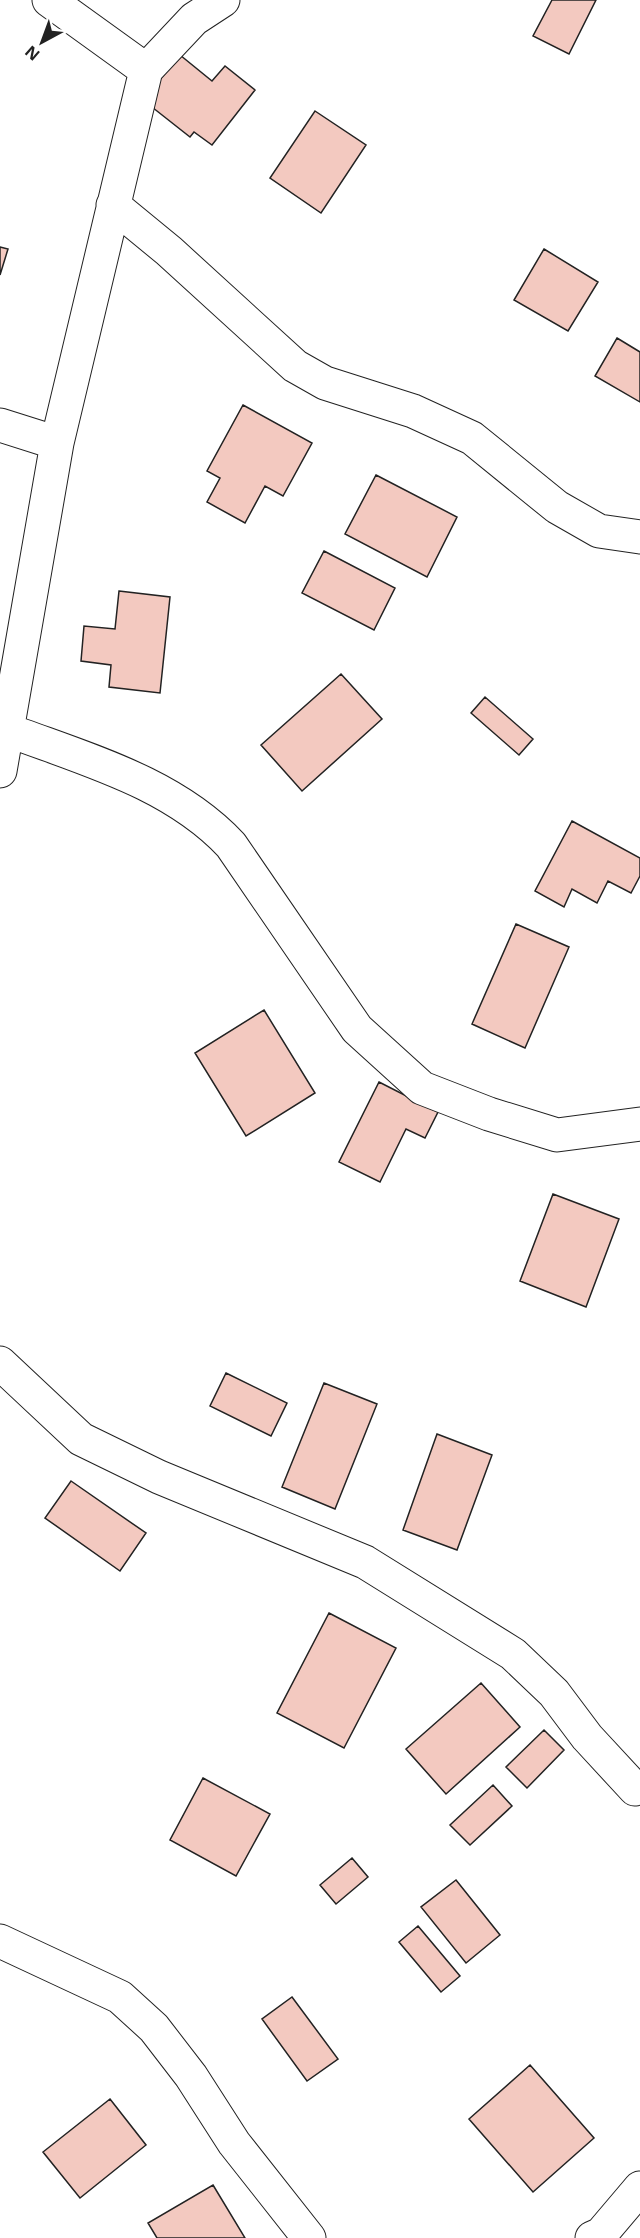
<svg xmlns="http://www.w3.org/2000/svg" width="640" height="2238" font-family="'Noto Sans',sans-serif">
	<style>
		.building { fill: #f3c9c0; stroke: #222; stroke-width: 1.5 }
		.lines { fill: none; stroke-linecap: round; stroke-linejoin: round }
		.street-casing { stroke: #222; stroke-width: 35 }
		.street { stroke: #fff; stroke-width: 33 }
	</style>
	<rect width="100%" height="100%" fill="#fff"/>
	<path class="building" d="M552 0H596L569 54 533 36Z
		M180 55 212 81 225 66 255 90 212 145 194 132 190 137 143 100Z
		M315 111 366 145 321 213 270 178Z
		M0 247 8 249 0 275Z
		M544 249 598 282 568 331 514 300Z
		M617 338 640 352V402L595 376Z
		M243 405 312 443 283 496 265 486 245 523 207 502 220 478 207 471Z
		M376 475 457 517 427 577 345 534Z
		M324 551 395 588 374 630 302 593Z
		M119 591 170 597 160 693 109 687 111 665 81 661 84 626 115 629Z
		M341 674 382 719 302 791 261 745Z
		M485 697 533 739 519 755 471 713Z
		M572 821 640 858V876L631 893 608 881 597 903 572 889 564 907 535 891Z
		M516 924 569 947 525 1048 472 1024Z
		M264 1010 315 1093 246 1136 195 1053Z
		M379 1082 438 1112 425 1138 406 1129 380 1182 339 1162Z
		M553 1194 619 1219 586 1307 520 1281Z
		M226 1373 287 1403 271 1436 210 1406Z
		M324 1383 377 1404 335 1509 282 1487Z
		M437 1434 492 1455 457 1550 403 1530Z
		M71 1481 146 1533 120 1571 45 1518Z
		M329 1613 396 1648 344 1748 277 1713Z
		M481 1683 520 1727 446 1794 406 1749Z
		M544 1730 564 1750 527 1788 506 1767Z
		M203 1778 270 1814 236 1876 170 1840Z
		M493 1785 512 1806 470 1845 450 1825Z
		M352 1858 368 1877 336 1904 320 1885Z
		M456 1880 500 1935 466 1963 421 1907Z
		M418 1926 460 1976 441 1992 399 1942Z
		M292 1997 338 2059 307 2081 262 2019Z
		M530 2065 594 2138 533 2192 469 2119Z
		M110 2099 146 2145 80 2198 43 2152Z
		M213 2185 245 2238H157L148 2223Z"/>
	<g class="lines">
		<defs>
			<path id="street" d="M49 0 146 70
				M113 205 169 251 295 366 325 383 413 411 472 438 557 507 599 531 640 537
				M0 425 57 443
				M5 729C84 759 172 782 231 845L357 1029 422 1088 489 1114 557 1135 640 1124
				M0 771 57 443 146 70 194 19 223 0
				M0 1363 81 1439 159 1477 365 1562 513 1654 554 1693 587 1737 635 1789 640 1788
				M0 1941 120 1997 154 2028 191 2076 234 2143 309 2238
				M592 2238 601 2234 640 2188"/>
		</defs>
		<use href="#street" class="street-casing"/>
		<use href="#street" class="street"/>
	</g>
	<g transform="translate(42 42) rotate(221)" stroke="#ffffff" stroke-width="4.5" paint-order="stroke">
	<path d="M0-4.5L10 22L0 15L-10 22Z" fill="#222222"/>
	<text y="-9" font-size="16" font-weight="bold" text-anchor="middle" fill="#222222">N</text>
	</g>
</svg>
